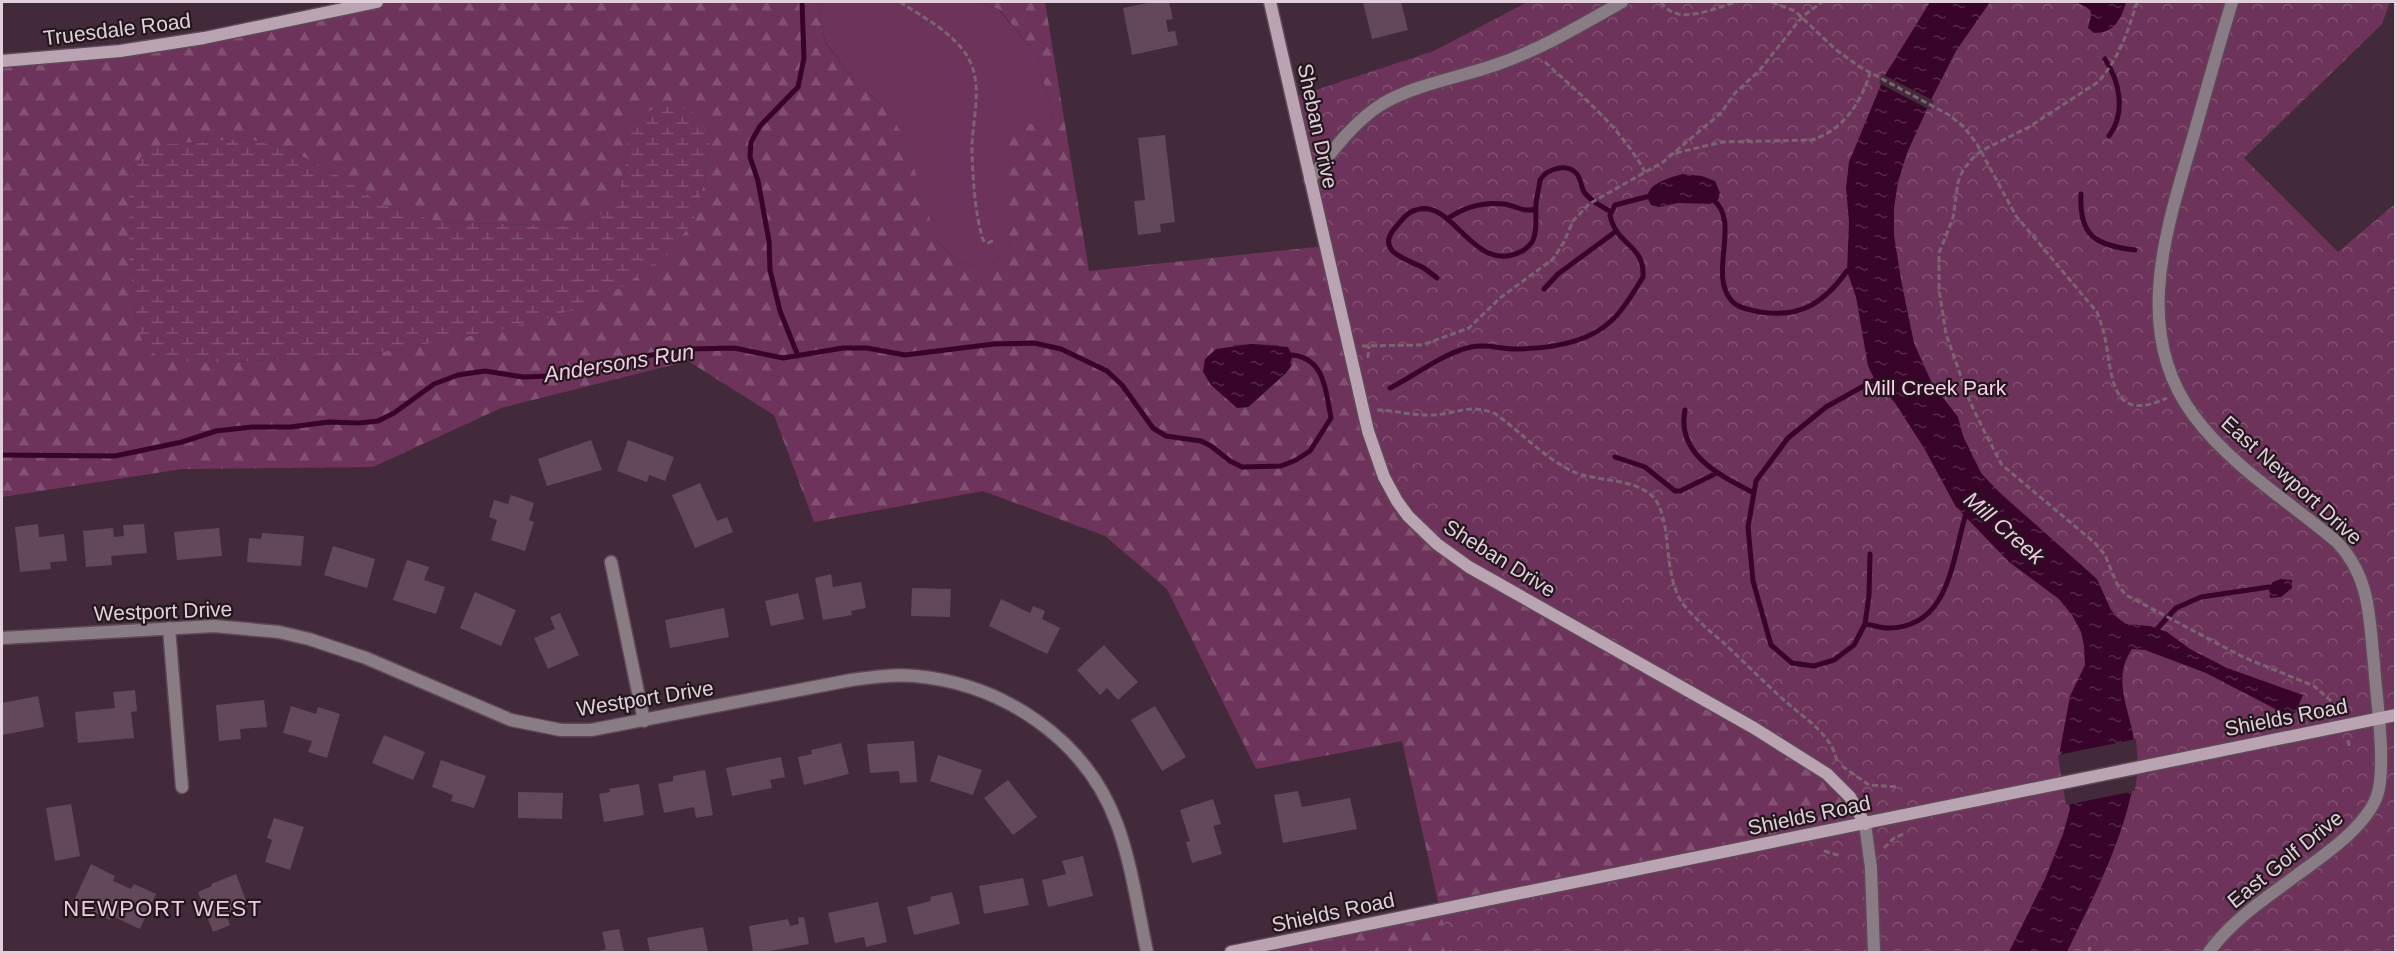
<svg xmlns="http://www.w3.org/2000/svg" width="2397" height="954" font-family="Arial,sans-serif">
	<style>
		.grass { fill: #6e335a }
		.forest { fill: url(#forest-firs); fill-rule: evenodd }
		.wetland { fill: url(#wetland-marsh) }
		.park { fill: url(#park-crowns) }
		.water { fill: url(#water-ripples) }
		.pier { fill: #432a3a }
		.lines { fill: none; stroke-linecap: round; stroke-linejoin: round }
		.stream { stroke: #39042a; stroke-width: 5 }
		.building { fill: #634859 }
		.street-casing { stroke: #5f4857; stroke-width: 15 }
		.secondary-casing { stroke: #5f4857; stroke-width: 15 }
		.path { stroke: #7a6471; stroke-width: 3; stroke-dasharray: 6 3; stroke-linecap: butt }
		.street { stroke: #897c84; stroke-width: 12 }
		.secondary { stroke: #baa4b1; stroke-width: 12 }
		.labels { text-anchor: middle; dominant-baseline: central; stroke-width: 4.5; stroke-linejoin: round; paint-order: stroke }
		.street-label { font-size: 21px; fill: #e1d0d9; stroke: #23171e }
		.park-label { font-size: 21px; fill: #fdd2eb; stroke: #23171e }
		.water-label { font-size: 22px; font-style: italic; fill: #f4c9e2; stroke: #23171e }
		.neighbourhood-label { font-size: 22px; letter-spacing: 1.5px; fill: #ebcadd; stroke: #23171e }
	</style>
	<defs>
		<pattern id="forest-firs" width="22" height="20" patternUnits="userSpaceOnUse" patternTransform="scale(1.5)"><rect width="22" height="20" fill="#6e335a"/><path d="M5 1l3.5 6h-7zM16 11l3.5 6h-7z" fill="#825071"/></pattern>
		<pattern id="wetland-marsh" width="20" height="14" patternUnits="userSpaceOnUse" patternTransform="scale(1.5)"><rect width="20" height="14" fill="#6e335a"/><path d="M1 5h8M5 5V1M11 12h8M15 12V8" fill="none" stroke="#825071"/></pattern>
		<pattern id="park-crowns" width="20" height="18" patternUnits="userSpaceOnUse" patternTransform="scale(1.5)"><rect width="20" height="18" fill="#6e335a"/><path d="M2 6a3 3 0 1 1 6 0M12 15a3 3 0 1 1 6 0" fill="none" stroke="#825071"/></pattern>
		<pattern id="water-ripples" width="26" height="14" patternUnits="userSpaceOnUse" patternTransform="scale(1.5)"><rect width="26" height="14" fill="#39042a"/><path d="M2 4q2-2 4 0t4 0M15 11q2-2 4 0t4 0" fill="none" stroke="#552848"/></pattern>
	</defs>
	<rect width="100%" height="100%" fill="#432a3a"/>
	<path class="grass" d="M818 2H980L999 10 1036 54 1053 117 1001 133 1010 250 983 270 956 260 937 241 921 193 888 111 851 77 825 41Z"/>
	<path class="forest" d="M377 2H818L825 42 851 77 888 111 905 139 937 241 956 260 983 270 1010 250 1000 133 1053 117 1036 54 1000 10 980 2H1045L1089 271 1325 246 1292 98 1434 51 1528 2 2395 952H1231L1440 910 1402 741 1256 769 1167 589 1105 536 983 491 814 522 774 415 688 361 501 408 373 467 182 469 2 497V61L120 51ZM628 131 710 141 704 182 694 220 486 333 365 355 212 363 136 324 129 258V183L168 144 248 139 288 149 343 178 381 204 439 222 567 226 599 216 617 199 625 170ZM1252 344 1278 345 1286 373 1249 407 1237 408 1233 345Z"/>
	<path class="wetland" d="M678 105 698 115 710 141 704 182 694 220 667 256 620 288 556 316 486 333 365 355 212 363 162 360 144 346 136 324 129 258V183L142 155 168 144 248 139 288 149 343 178 381 204 439 222 567 226 599 216 617 199 625 170 628 131 635 116 660 107Z"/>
	<path class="park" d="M1528 2H2390L2382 24 2244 158 2338 252 2395 204V952H1450L1440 910 1864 824 1827 774 1437 544 1384 477 1292 98 1434 51Z"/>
	<path class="water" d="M1930 2H1990L1956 51 1933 96 1907 153 1898 182 1894 208V235L1901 280 1914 343 1925 368 1933 385 1958 417 1963 436 1981 473 1999 492 2097 579 2111 610 2119 619 2126 624 2150 626 2167 632 2190 649 2227 668 2303 695 2295 713 2287 715 2206 673 2145 650 2132 649C2113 677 2127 705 2133 734 2135 745 2135 757 2135 767L2065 782 2060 750 2070 696 2085 665 2084 646 2081 632 2072 615 2059 599 2009 562 1956 507 1924 448 1895 403 1875 380 1868 366 1856 297 1847 271 1849 222 1846 188 1849 162 1885 75Z
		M2075 2H2126C2121 20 2114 33 2094 33L2088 28C2092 10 2095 10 2075 2Z
		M1682 174 1702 176 1715 181 1720 193 1718 200 1710 204 1678 203 1659 207 1651 205C1638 186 1669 178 1682 174Z
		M1252 344 1288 347 1292 355 1291 366 1286 373 1248 407 1237 408 1211 385 1203 372 1205 359 1216 349Z
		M2281 579 2292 580V588L2281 597 2270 598 2269 587 2273 582Z
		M2065 783 2132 791C2119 849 2092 900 2067 952H2009L2045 879 2063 834 2070 809Z"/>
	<path class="pier" d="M1882 74 1934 101 1930 110 1879 83Z
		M2136 739 2138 767 2135 791 2066 805 2058 755Z"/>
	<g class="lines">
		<path class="stream" d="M2105 59C2120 82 2126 113 2109 136
			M2081 194C2079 236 2095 245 2135 250
			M1712 199C1742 220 1708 273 1731 300 1737 308 1751 310 1760 312 1801 318 1824 303 1847 271L1853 270
			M1447 219C1463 208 1483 202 1503 204 1515 205 1523 213 1536 209
			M1437 278C1432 274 1427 270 1422 267 1406 259 1375 251 1395 228 1401 221 1407 212 1416 210 1454 197 1474 279 1524 250 1527 248 1532 243 1533 240 1538 229 1535 214 1536 203 1537 196 1539 188 1540 180 1547 169 1567 162 1577 174 1581 179 1581 187 1584 192 1590 201 1603 207 1611 212
			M1544 289 1558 274 1615 232
			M798 356 780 311 770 270 769 241 758 181 750 157 751 142 760 126 798 87 804 58 802 2
			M1390 388C1416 375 1443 353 1471 347 1486 344 1497 348 1512 349 1544 349 1587 344 1611 321 1623 311 1635 290 1643 277 1645 244 1616 246 1610 215L1615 205 1654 195
			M1685 410C1676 455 1721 476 1754 493
			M2 455 115 456 182 442 216 431 252 427H290L329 422 359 423 378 421 394 413 434 384 458 375 485 371 523 377 551 376 613 361 690 349 734 348 783 358 843 348H867L905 355 994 344 1034 343 1061 349 1107 371 1122 385 1153 428 1166 436 1201 441 1211 446 1230 461 1242 467 1281 466 1296 460 1310 451 1331 418C1326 392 1325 358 1292 355
			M1615 457 1645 467 1675 491H1680L1717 473
			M1870 554 1869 595 1865 624 1854 645 1834 660 1814 666 1792 663 1771 645 1753 581 1748 527 1756 481 1788 438 1826 407 1880 377
			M1865 624C1872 625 1881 628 1888 628 1949 628 1952 561 1965 517L1969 512
			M2157 629 2176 608 2201 597 2269 587"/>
	</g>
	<path class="building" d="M1152 2H1169L1173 19 1166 20 1168 32 1175 31 1178 45 1132 55 1123 8Z
		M1363 2H1401L1408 30 1372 39Z
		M1165 135 1175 222 1160 224 1161 232 1138 235 1134 201 1145 200 1138 138Z
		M591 440 602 470 547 486 538 459Z
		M628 440 674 457 665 481 649 475 647 482 617 471Z
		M700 483 717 521 727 517 733 532 695 548 672 495Z
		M511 495 534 503 529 520 534 522 525 551 491 540 497 520 489 517 494 500 508 504Z
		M38 524 39 537 64 534 67 561 50 562 51 569 20 572 15 527Z
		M144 524 147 553 111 556 112 565 86 567 83 531 113 528 114 537 124 536 123 525Z
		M219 528 222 556 177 560 174 532Z
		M262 533 304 536 301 566 247 562 249 538 261 539Z
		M333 546 375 559 367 588 324 575Z
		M407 560 429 567 424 580 445 587 436 614 393 600Z
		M831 574 833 587 861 582 866 608 851 611 852 615 823 620 815 578Z
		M912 588 951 589 950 617 911 616Z
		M475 592 516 610 501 646 460 628Z
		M798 593 804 619 771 626 765 601Z
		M1001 599 1030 613 1033 606 1045 611 1042 619 1060 628 1047 654 989 626Z
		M724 608 729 637 670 648 665 620Z
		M560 613 579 655 548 669 534 638 555 629 550 617Z
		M1104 645 1138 682 1118 700 1107 688 1100 695 1077 670Z
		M135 690 137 711 131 712 134 738 78 743 75 712 115 708 113 692Z
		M38 696 44 727 2 735V703Z
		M264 700 267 727 240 729 241 739 219 741 216 705Z
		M291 706 316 714 318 707 340 714 327 758 308 752 312 741 283 733Z
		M1155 706 1186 757 1162 771 1131 720Z
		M384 735 425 752 413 780 372 763Z
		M914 741 917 782 900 783 899 771 870 773 867 744Z
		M841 743 849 774 804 785 798 757 812 754 811 750Z
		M938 755 982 770 973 795 930 781Z
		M781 757 785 777 770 780 772 788 732 796 726 768Z
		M441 760 486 776 474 808 451 801 453 795 432 787Z
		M705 770 713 815 696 818 694 807 664 813 658 784 673 781V776Z
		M1008 780 1037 817 1013 835 984 798Z
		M639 784 644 815 604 822 599 794 610 792 609 789Z
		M1298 791 1302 807 1350 798 1357 829 1283 843 1274 795Z
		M518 792 563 793 562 819 518 818Z
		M1213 799 1221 824 1213 826 1222 854 1192 863 1186 842 1190 841 1180 810Z
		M71 804 80 856 55 861 46 808Z
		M274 818 304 827 290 870 265 862 272 840 267 838Z
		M1083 856 1093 896 1048 907 1042 880 1066 874 1062 861Z
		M91 864 115 876 113 881 131 889 134 884 156 894 140 929 112 916 110 920 73 903Z
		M236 874 248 906 226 915 230 925 213 932 198 892 212 886 211 884Z
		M1023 878 1029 905 984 914 979 886Z
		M952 892 960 924 914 935 907 907 931 901 930 897Z
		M878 902 887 942 866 947 864 937 835 943 828 913Z
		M804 917 809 944 765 952H753L749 926 788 919 790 926 799 924 798 918Z
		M703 927 708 952H650L647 938Z
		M619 929 624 952H595L606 949 602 932Z"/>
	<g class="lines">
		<defs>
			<path id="street" d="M1310 180C1331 153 1352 123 1382 104 1416 84 1458 78 1495 65 1540 50 1581 25 1622 2
				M611 562 644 721
				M169 628 182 787
				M2 638 214 626 279 632 309 639 366 658 511 720 561 730H591L851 680C872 677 894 674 915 676 1003 684 1086 739 1117 824 1132 865 1138 910 1147 952
				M1865 824 1871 868 1874 952
				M2209 952C2231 921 2267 897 2297 875 2324 855 2365 828 2377 796 2387 766 2376 697 2374 664 2369 618 2371 578 2337 542 2290 502 2231 466 2194 416 2131 332 2166 231 2192 141 2205 95 2218 48 2232 2"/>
			<path id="secondary" d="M1270 2 1368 431 1384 477 1397 501 1408 516 1437 544 1469 567 1754 728 1827 774 1850 797 1865 824
				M2 61 120 51 204 38 377 2
				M1231 952 2396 715"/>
		</defs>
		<use href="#street" class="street-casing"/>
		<use href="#secondary" class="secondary-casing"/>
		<path class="path" d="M900 2C921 16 947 29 963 50 987 81 971 118 972 153 973 182 975 213 983 240L988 243 994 240
			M1661 2C1678 28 1715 7 1737 2
			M1772 2 1795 11 1835 49 1860 67 1949 115 1964 127 1977 144 2016 216 2097 312C2102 325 2105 336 2107 349 2113 388 2117 421 2167 398
			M2137 2C2128 31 2119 59 2098 82L2029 127 1981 151 1972 159 1963 170 1958 182 1953 218 1939 253V290L1946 334 1970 402 1986 435 2002 465 2095 543 2105 555 2117 584 2126 595 2243 657 2314 686 2342 711
			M1545 62C1581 95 1621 128 1645 172
			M1676 153 1722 142 1812 140C1843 130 1861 103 1870 73
			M1362 346 1422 345 1469 328 1500 298 1553 259 1564 242 1573 221 1589 204 1663 162 1721 113 1735 93 1759 71 1802 17 1822 2
			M1368 358 1369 346
			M1377 410C1395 410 1412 416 1429 415 1457 415 1465 403 1494 413 1522 432 1551 466 1583 475 1604 481 1636 480 1652 496 1674 517 1661 574 1683 604 1695 619 1711 632 1726 645 1746 664 1765 683 1785 701 1805 719 1832 734 1837 762
			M2348 740 2350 749
			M1842 766 1869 785 1898 787
			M1884 848 1894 838 1906 833
			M1824 851 1841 856
			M2089 952 2090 947"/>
		<use href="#street" class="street"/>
		<use href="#secondary" class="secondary"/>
	</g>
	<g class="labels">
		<g class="street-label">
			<text transform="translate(117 29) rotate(-7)">Truesdale Road</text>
			<text transform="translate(1318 126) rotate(78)">Sheban Drive</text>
			<text transform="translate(2292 480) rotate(42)">East Newport Drive</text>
			<text transform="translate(1500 558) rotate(32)">Sheban Drive</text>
			<text transform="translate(163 611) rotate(-2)">Westport Drive</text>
			<text transform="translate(645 698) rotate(-9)">Westport Drive</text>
			<text transform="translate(2286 717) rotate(-11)">Shields Road</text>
			<text transform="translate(1809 815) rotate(-12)">Shields Road</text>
			<text transform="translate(2285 859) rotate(-39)">East Golf Drive</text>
			<text transform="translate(1333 912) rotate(-12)">Shields Road</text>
		</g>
		<g class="park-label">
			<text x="1935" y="387">Mill Creek Park</text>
		</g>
		<g class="water-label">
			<text transform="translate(619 363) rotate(-9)">Andersons Run</text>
			<text transform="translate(2004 528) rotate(41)">Mill Creek</text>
		</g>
		<g class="neighbourhood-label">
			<text x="163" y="908">NEWPORT WEST</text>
		</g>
	</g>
	<rect width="2397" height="954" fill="none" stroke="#e1d0d9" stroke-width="6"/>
</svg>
